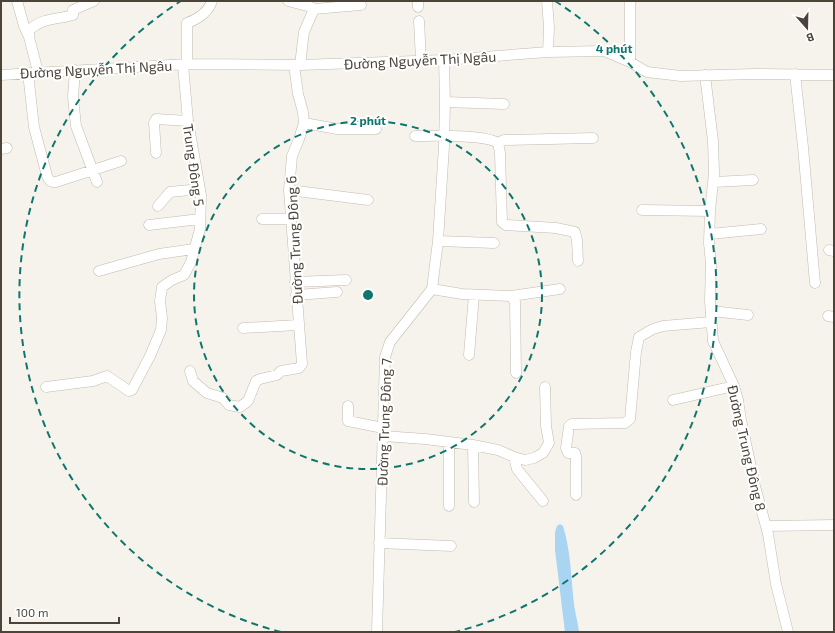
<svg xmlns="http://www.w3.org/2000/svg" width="835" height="633" font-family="'Exo 2',sans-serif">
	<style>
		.water { fill: #a9d4f2 }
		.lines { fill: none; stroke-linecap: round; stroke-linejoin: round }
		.minor-casing { stroke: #c2bbae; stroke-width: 11 }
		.minor { stroke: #fff; stroke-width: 10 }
		.ring { fill: none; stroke: #0f766e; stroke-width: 2; stroke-dasharray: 7 5 }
		.labels { text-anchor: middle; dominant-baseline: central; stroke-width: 4; stroke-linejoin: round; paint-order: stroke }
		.street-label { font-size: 14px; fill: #4b4439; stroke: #fff }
		.centre { fill: #0f766e; stroke: #fff; stroke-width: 2 }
		.ring-label { font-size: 12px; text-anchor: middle; font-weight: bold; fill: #0f766e; stroke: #fff; stroke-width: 4; stroke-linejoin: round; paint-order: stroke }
	</style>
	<rect width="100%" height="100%" fill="#f6f3ec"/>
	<path class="water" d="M560 524 563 526C571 552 571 578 574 604 575 613 578 623 579 632H565L555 550V532L557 526Z"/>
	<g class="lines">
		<defs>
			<path id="minor" d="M17 1 24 26 29 37
				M288 1 311 7 314 9 304 32 300 65
				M418 1V7
				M547 1 549 27 548 52
				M630 1V62
				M314 9 361 5
				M419 21 421 60
				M187 64V23C198 19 208 13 212 1
				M75 70 73 97 76 126 97 182
				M38 72 29 37V30C44 17 56 20 73 15V10L94 1
				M28 73 34 127 47 176C49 181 51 183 56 182L121 161
				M795 74 803 147 815 283
				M1 75 187 64 300 65 444 60 548 52 604 51 630 62 647 72 681 76 755 74 834 75
				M705 75 713 141 714 173 710 211 709 243 711 264 710 301 713 341 734 386 738 400 741 420 755 486 768 534 776 584 788 632
				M445 102 504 104
				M304 123 337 129H376
				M415 136C434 136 484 134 498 143L500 153 502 222 506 225 556 228 575 232 577 240 578 261
				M498 143 504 140 593 138
				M1 149 7 148
				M156 153 154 123 156 119 188 121
				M714 182 753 180
				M289 190 368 200
				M158 206 170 192 200 189
				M642 210 710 211
				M262 219H290
				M149 225 200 219
				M710 234 761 229
				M438 241 494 243
				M829 250 834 251
				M99 271 159 254 194 249
				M295 282 346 280
				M432 289 462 294 511 296 560 289
				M296 295 337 292
				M511 296 515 302 516 373
				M711 311 748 315
				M828 316 834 317
				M243 328 298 325
				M469 355 474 295
				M190 371 193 381 207 393 223 398 229 405 240 407 248 401 256 381 260 379 277 375 281 371 299 368 302 364 289 190 292 156 299 139 304 123 303 112 298 94 294 65
				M46 387 93 381 107 376 129 391 132 390 150 356 161 330 162 318 160 301 162 287 172 280 184 275 191 262 200 229 201 195 188 121 183 65
				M673 400 734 386
				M348 406V421L383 428
				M383 436 425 439 473 445 498 450 514 457 525 460 534 458 543 453 549 443 546 426 545 387
				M473 445 474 502
				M514 457 517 469 543 501
				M576 495V456L575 453H568L566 448 569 426 572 424 625 423 630 419 636 352 639 337 653 329 663 326 711 322
				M449 506V442
				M766 526 834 525
				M379 543 451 546
				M377 632 385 357 390 342 432 289 438 241 444 146 445 102 444 60"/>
		</defs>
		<use href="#minor" class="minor-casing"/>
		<use href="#minor" class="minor"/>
	</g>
	<g class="ring">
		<circle cx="368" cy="295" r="174"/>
		<path d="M281 632A348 348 0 0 1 181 1M555 1A348 348 0 0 1 455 632"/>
	</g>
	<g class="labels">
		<g class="street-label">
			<text transform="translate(420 60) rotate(-3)">Đường Nguyễn Thị Ngâu</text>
			<text transform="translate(96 69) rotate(-3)">Đường Nguyễn Thị Ngâu</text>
			<text transform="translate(194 165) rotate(82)">Trung Đông 5</text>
			<text transform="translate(294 240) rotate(-93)">Đường Trung Đông 6</text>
			<text transform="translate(384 422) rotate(-88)">Đường Trung Đông 7</text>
			<text transform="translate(747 448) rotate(77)">Đường Trung Đông 8</text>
		</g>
	</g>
	<circle cx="368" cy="295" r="6" class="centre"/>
	<g class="ring-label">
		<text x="614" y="53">4 phút</text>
		<text x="368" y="125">2 phút</text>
	</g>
	<rect width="835" height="633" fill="none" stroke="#4b4439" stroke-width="4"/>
	<g transform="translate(807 28) rotate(160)" stroke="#ffffff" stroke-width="3" paint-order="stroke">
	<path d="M0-3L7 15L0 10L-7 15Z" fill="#4b4439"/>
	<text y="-6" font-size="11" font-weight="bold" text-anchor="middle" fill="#4b4439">B</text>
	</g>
	<path d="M10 617v6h109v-6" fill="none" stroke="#4b4439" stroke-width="2"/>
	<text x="16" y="617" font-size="12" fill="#4b4439" stroke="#ffffff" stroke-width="3" paint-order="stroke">100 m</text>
</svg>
